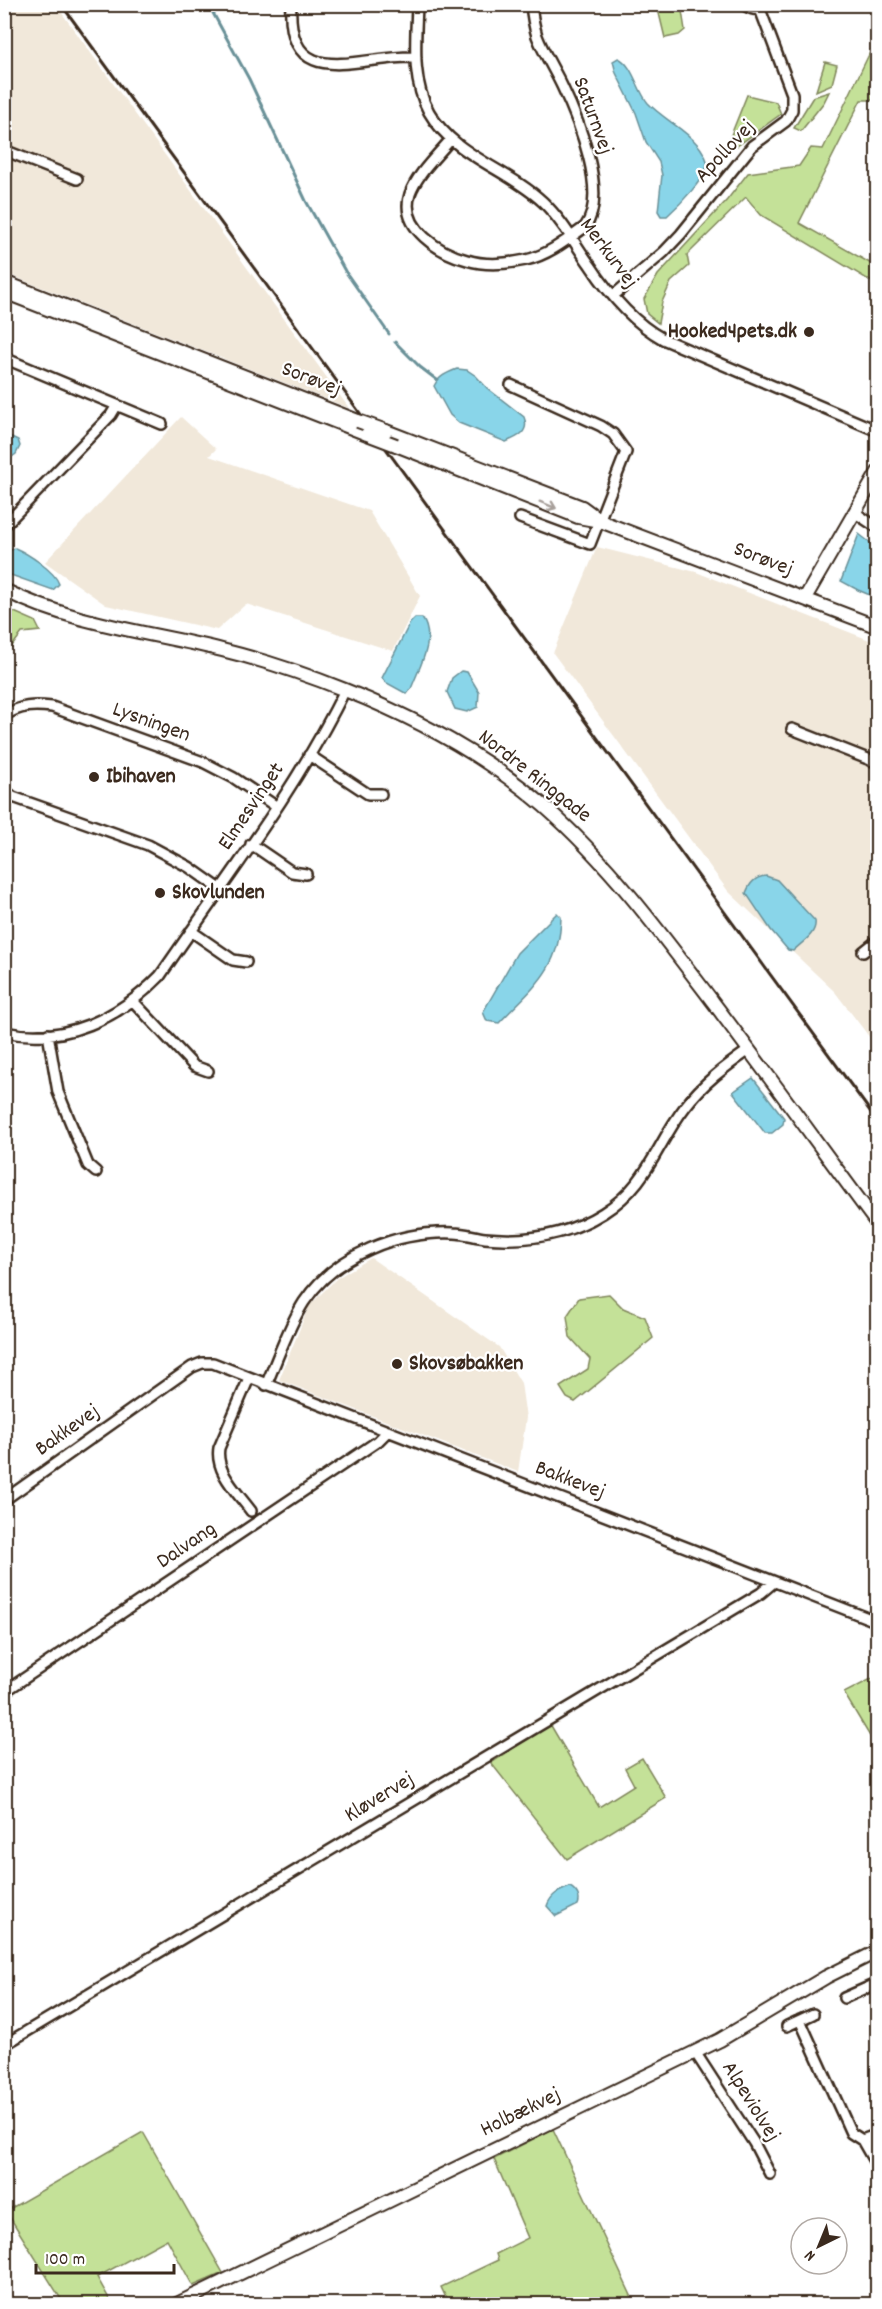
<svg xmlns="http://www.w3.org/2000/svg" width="882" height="2309" font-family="Dekko,sans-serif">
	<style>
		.built { fill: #f1e8da }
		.green { fill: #c4e198; stroke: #80865b; stroke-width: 1.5 }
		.water { fill: #89d5e9; stroke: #6a9198; stroke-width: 1.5 }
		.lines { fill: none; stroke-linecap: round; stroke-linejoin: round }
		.stream { stroke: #6a9198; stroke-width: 3 }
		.minor-casing { stroke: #3b2a1e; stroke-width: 14 }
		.tertiary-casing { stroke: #3b2a1e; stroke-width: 16 }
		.minor { stroke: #fff; stroke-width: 9 }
		.tertiary { stroke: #fff; stroke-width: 12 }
		.rail { stroke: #3b2a1e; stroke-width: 3 }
		.tertiary-bridge-casing { stroke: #3b2a1e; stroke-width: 16; stroke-linecap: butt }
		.tertiary-bridge { stroke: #fff; stroke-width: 12 }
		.oneway { stroke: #a79f9a }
		.poi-dot { fill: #3b2a1e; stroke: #fff; stroke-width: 2 }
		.labels { text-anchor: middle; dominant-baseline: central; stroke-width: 4.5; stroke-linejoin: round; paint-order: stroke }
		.street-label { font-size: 22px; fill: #3b2a1e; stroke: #fff }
		.poi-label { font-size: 22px; font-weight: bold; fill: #3b2a1e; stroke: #fff; text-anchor: start }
	</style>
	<rect width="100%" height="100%" fill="#fff"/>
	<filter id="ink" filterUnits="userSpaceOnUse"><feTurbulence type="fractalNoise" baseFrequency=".0167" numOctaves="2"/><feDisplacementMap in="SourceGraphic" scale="12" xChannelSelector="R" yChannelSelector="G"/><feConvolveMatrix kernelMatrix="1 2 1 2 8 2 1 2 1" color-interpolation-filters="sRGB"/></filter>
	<g filter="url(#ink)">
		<path class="built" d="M4 5H56L349 408 5 273Z
			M181 417 216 449 209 456 369 511 420 596 393 651 246 604 217 630 106 605 45 562Z
			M597 547 696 572 877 643V1047L835 992 728 891 553 653Z
			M371 1258 499 1347 521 1383 526 1418 518 1472 279 1380 309 1306 337 1278Z"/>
		<path class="green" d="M657 5H681L685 30 679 35 665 38Z
			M877 38V100H861L799 223 877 267V285L761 215 746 197 687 255 689 266 671 282 662 302 658 323 647 314 644 299 658 275 727 200 748 173 799 166 811 148 823 149Z
			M825 62 837 65 832 84 816 91Z
			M829 92 824 102 801 131 794 128 813 97Z
			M747 95 776 102 781 114 737 146 729 140Z
			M5 608 35 621 40 631 22 633 5 655Z
			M609 1294 623 1308 645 1317 653 1338 575 1402 567 1398 560 1387 588 1369 590 1359 570 1337 567 1316 579 1298Z
			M877 1676V1748L844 1693Z
			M550 1724 599 1807 634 1785 625 1768 642 1758 666 1798 567 1859 491 1763Z
			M553 2129 635 2304H449L441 2287 498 2260 496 2254 528 2238 494 2159Z
			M143 2132 223 2273 193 2286 167 2239 97 2277 112 2304H64L6 2211Z"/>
		<path class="water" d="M618 58C633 64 637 90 648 103 663 119 685 129 698 145 701 148 706 157 707 161 710 175 677 207 667 216H661L658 211 662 175 659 162 646 142 636 113 616 73 613 61Z
			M457 369 467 370 476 376 487 388 524 417C530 432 518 437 506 442L459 423 450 415 434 386C439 376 447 373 457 369Z
			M5 434 18 440 20 446 16 454 6 461Z
			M859 534 877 548V598L858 590 841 581Z
			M15 548C27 553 55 571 59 584L53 590 5 573V553Z
			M415 618H422C437 639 419 667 411 689L407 694 385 682 382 678 410 623Z
			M461 671 467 672 479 692 478 707 467 712 455 709 447 692 452 678Z
			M766 876 777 880 815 921C817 934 802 942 793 951L788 950 771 930 746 893C750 883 755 877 766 876Z
			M557 913 561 917C560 970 533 987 499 1023L487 1021 483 1012 517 953Z
			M753 1078 784 1118 783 1124 772 1133H765L733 1092Z
			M570 1887C577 1891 581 1898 578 1905L556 1916 547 1906C551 1894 559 1891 570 1887Z"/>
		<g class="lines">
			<path class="stream" d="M217 4 213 13 249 79 306 201 345 271 389 334
				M395 342 420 367 437 380"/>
			<defs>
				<path id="minor" d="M291 4C286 95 362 54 416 57
					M417 4C416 40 411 80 429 112 454 156 508 169 543 202 562 220 575 244 590 265 609 294 632 322 663 339L878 431
					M743 4C751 10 757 12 765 4
					M451 139C437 156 417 174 410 194 399 228 440 253 467 260 486 266 507 264 526 260 548 255 567 240 585 227 609 194 578 119 562 86 554 69 544 54 537 36 534 26 532 15 531 4
					M4 150 77 179
					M613 296 664 252 681 234 752 146 786 121 792 110V94L760 9
					M4 358 162 424
					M511 385 601 426 613 434 626 452 590 544 520 518
					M854 512 878 528
					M4 526 111 415 117 405
					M4 716C20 705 34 705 52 707L203 762 234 778 277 807
					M792 729 878 763
					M309 755 368 794H381
					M4 790 13 797 148 845 189 867 220 889
					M251 844 292 872 306 874
					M191 931 233 960 246 962
					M863 952 878 940
					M133 1001 194 1066 208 1071
					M4 1032C65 1045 119 1018 160 976 224 882 295 792 345 690
					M48 1034 58 1092 88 1165 96 1172
					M249 1378 219 1448C215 1472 237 1492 251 1511
					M266 1385C278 1358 288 1327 304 1302 336 1254 398 1231 454 1233 465 1233 475 1237 485 1238 526 1242 568 1235 603 1213 649 1184 655 1146 685 1107 703 1083 725 1067 749 1050
					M4 1500 192 1367 202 1363H213L878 1622
					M4 1692 378 1441 388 1431
					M844 1998 878 1983
					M800 2020 851 2133 862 2140 874 2161
					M787 2026 813 2014
					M4 2045 761 1593 774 1582
					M695 2052 754 2143 770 2174
					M862 2140 878 2134"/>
				<path id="tertiary" d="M4 282 358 421
					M4 292 367 434
					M386 431 582 507 597 518
					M396 445 578 517 600 521 878 627
					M4 590C72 624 149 632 222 650 263 660 305 674 345 690 416 718 486 756 544 806 610 864 661 933 713 1002 769 1076 823 1151 878 1225
					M805 598 878 472
					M177 2304 720 2040 826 1977 878 1951"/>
			</defs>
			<use href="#minor" class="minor-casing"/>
			<use href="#tertiary" class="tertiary-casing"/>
			<use href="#minor" class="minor"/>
			<use href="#tertiary" class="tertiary"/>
			<path class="rail" d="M61 4 878 1122"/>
			<defs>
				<path id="tertiary-bridge" d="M358 421 386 431
					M367 434 396 445"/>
			</defs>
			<use href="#tertiary-bridge" class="tertiary-bridge-casing"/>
			<use href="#tertiary-bridge" class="tertiary-bridge"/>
		</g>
		<defs><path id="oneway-shaft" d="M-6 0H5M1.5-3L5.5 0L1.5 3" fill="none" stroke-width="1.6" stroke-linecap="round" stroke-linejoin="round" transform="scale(1.5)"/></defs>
		<use class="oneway" href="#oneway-shaft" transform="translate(548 505) rotate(22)"/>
	</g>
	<g class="poi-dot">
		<circle cx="809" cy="332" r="6"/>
		<circle cx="94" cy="777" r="6"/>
		<circle cx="160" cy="893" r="6"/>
		<circle cx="397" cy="1364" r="6"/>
	</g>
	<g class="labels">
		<g class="street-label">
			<text transform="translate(592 116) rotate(70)">Saturnvej</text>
			<text transform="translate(726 152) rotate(-47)">Apollovej</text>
			<text transform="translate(608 254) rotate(53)">Merkurvej</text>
			<text transform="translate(311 380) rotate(21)">Sorøvej</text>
			<text transform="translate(763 560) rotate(21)">Sorøvej</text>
			<text transform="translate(151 723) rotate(20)">Lysningen</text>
			<text transform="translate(534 777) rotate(38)">Nordre Ringgade</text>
			<text transform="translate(252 807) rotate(-56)">Elmesvinget</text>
			<text transform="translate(68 1431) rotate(-35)">Bakkevej</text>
			<text transform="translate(570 1481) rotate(21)">Bakkevej</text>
			<text transform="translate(187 1546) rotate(-34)">Dalvang</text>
			<text transform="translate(380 1798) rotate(-31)">Kløvervej</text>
			<text transform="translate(750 2102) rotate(58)">Alpeviolvej</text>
			<text transform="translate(521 2113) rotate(-26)">Holbækvej</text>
		</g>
		<g class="poi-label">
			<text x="797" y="332" text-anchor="end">Hooked4pets.dk</text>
			<text x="106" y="777">Ibihaven</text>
			<text x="172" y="893">Skovlunden</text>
			<text x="409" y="1364">Skovsøbakken</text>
		</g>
	</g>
	<rect width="882" height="2309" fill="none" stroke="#fff" stroke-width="24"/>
	<rect x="12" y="12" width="858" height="2285" fill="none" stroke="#3b2a1e" stroke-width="2" filter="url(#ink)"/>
	<g transform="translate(819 2246) rotate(223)"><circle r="28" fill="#ffffff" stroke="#b1aaa5" stroke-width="1.5"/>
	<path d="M0-4.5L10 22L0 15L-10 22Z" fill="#3b2a1e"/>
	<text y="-9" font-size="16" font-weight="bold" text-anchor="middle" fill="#3b2a1e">N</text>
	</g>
	<path d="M36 2264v9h138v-9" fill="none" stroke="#3b2a1e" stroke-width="3"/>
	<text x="45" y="2264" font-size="18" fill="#3b2a1e" stroke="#ffffff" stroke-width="4.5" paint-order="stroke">100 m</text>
</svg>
